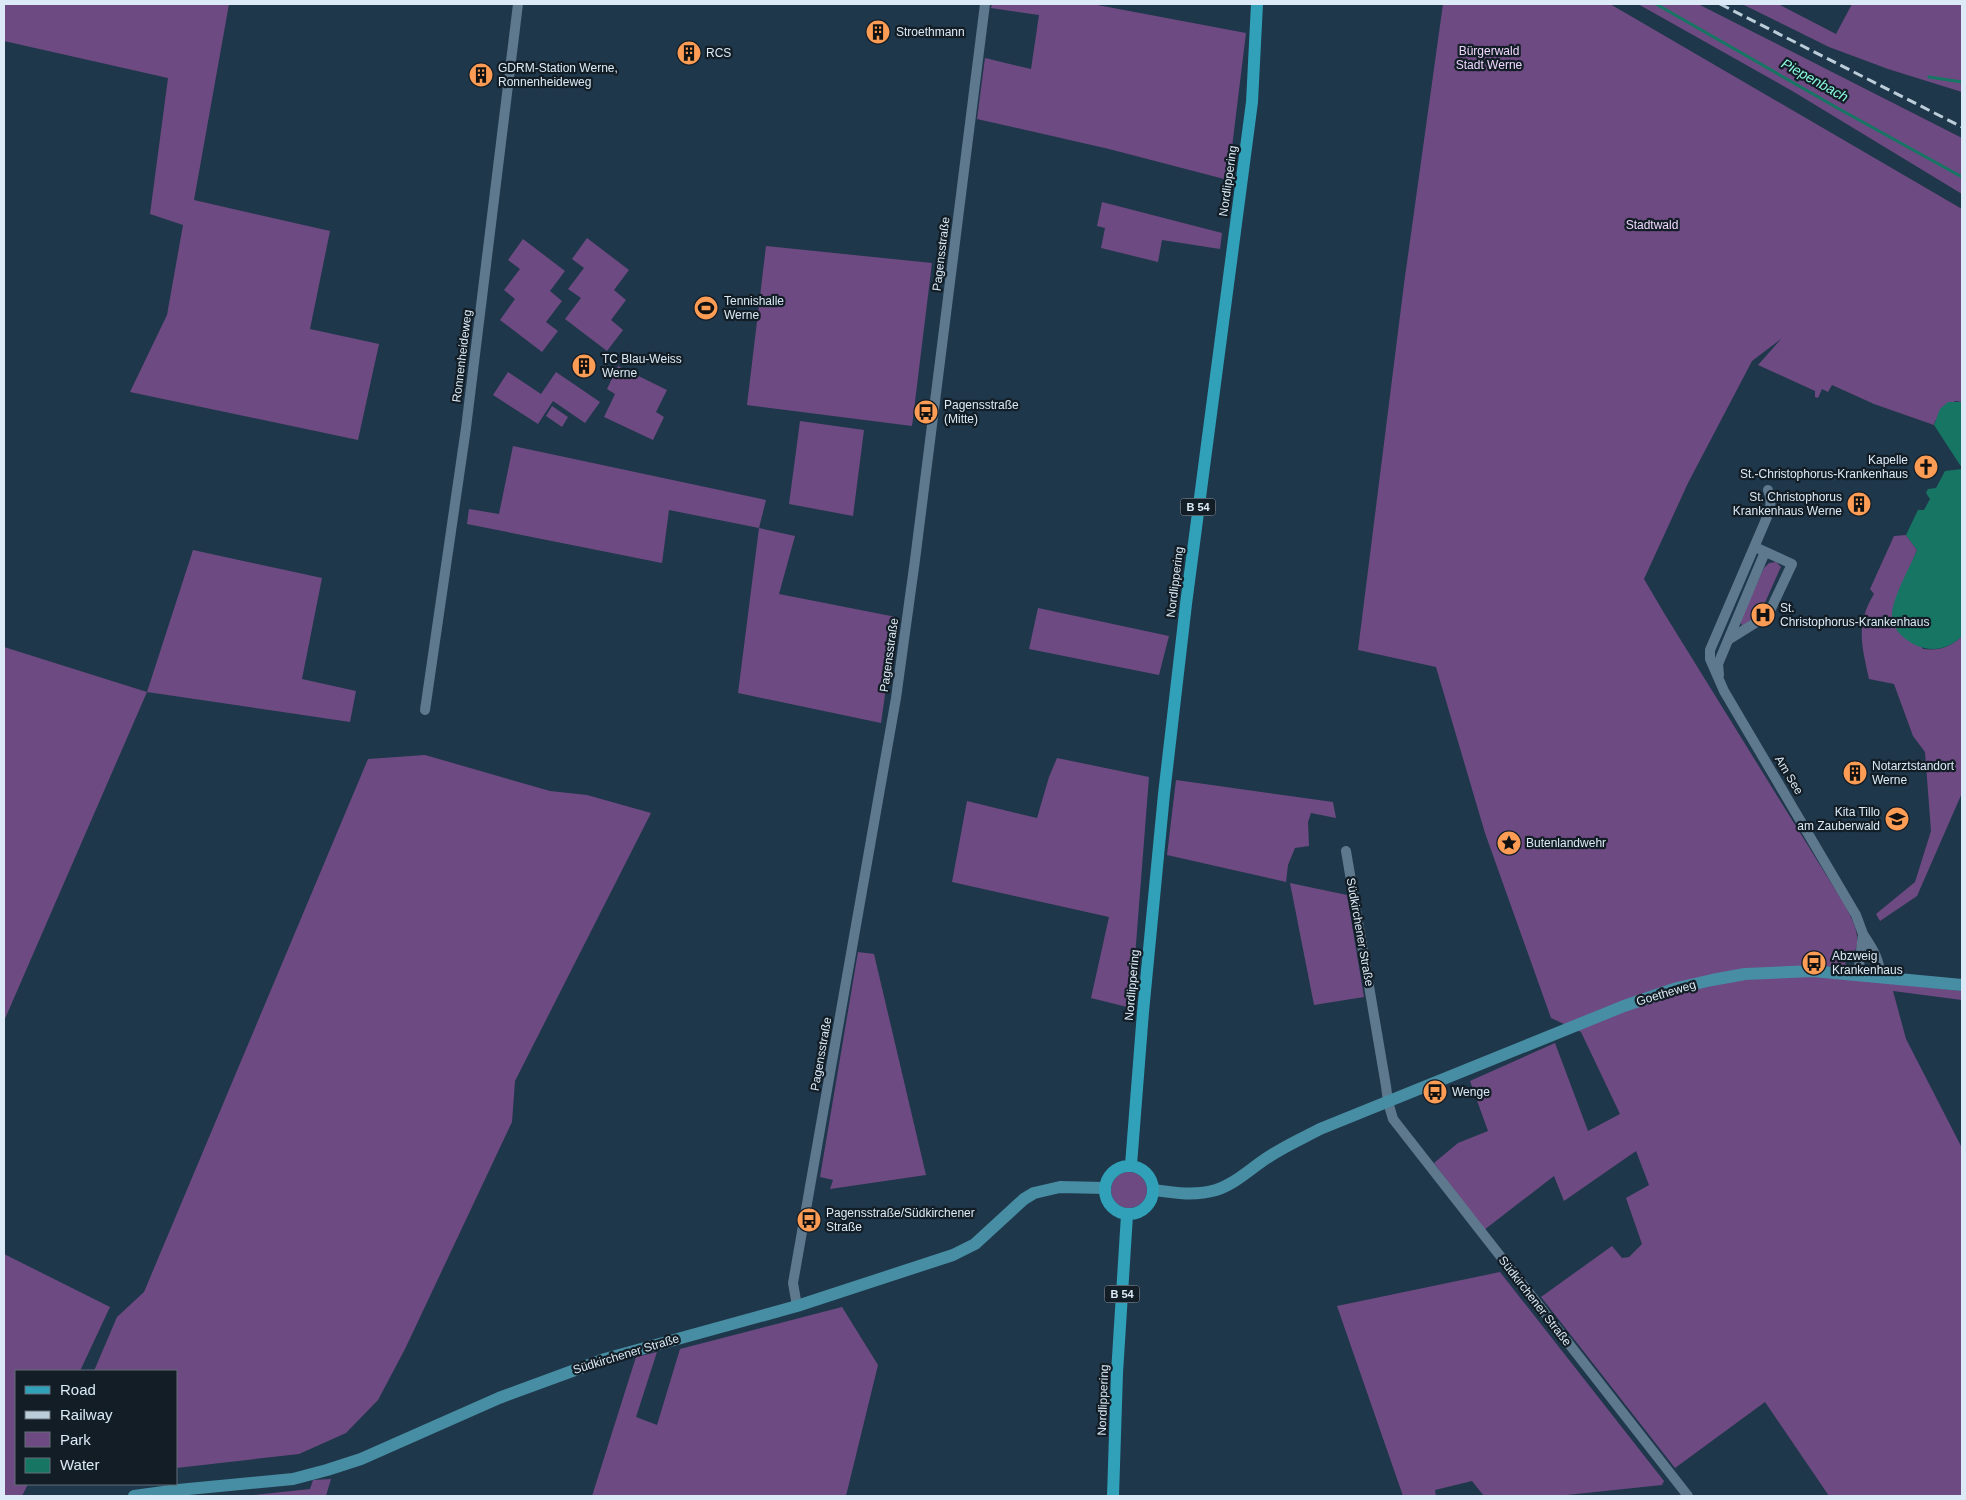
<svg xmlns="http://www.w3.org/2000/svg" width="1966" height="1500" font-family="Arial,sans-serif">
	<style>
		.green { fill: #6e4a82 }
		.water { fill: #167663 }
		.lines { fill: none; stroke-linecap: round; stroke-linejoin: round }
		.stream { stroke: #167663; stroke-width: 3 }
		.street { stroke: #5e788e; stroke-width: 10 }
		.secondary { stroke: #478da3; stroke-width: 12 }
		.primary { stroke: #30a1b8; stroke-width: 12 }
		.rail { stroke: #bccdda; stroke-width: 3; stroke-dasharray: 10 5; stroke-linecap: butt }
		.labels { text-anchor: middle; dominant-baseline: central; stroke-width: 4.5; stroke-linejoin: round; paint-order: stroke }
		.shield { fill: #131d26; stroke: #9facb8; stroke-width: 1 }
		.shield-label { font-size: 11px; font-weight: bold; fill: #dbeaf6 }
		.poi-label { font-size: 12px; fill: #dbeaf6; stroke: #131d26; text-anchor: start }
		.park-label { font-size: 12px; fill: #f0d8fe; stroke: #131d26 }
		.street-label { font-size: 12px; fill: #dbeaf6; stroke: #131d26 }
		.water-label { font-size: 14px; font-style: italic; fill: #8afce0; stroke: #131d26 }
	</style>
	<rect width="100%" height="100%" fill="#1f374a"/>
	<path class="green" d="M4 4H229L194 200 330 231 310 329 379 344 358 440 130 392 167 315 183 225 150 214 168 78 4 41Z
		M992 4H1092L1246 33 1228 180 1109 149 977 119 985 58 1031 69 1039 15 991 8Z
		M1443 4H1610L1962 209V402L1955 401 1935 421 1934 425 1874 404 1832 385 1828 392 1822 389 1818 398 1815 397V391L1758 365 1781 339 1752 361 1688 483 1644 579 1664 613 1846 907C1856 927 1866 946 1845 963L1850 979 1962 991V1000L1893 991 1906 1039 1962 1148V1496H1829L1765 1402 1675 1468 1541 1297 1612 1246 1622 1258 1629 1257 1642 1244 1626 1198 1649 1185 1636 1151 1564 1201 1554 1176 1484 1230 1434 1163 1458 1143 1488 1131 1470 1081 1555 1043 1588 1131 1620 1114 1581 1032 1551 1018 1485 833 1436 667 1358 650 1404 284Z
		M1638 4H1698L1962 138V194L1794 92Z
		M1742 4H1778L1836 34 1852 4H1962V92L1888 69 1829 47Z
		M1102 202 1222 233 1220 249 1162 240 1158 262 1101 248 1105 228 1097 226Z
		M587 238 629 270 614 290 626 300 611 320 623 330 607 351 565 319 581 298 568 289 584 268 572 259Z
		M523 239 565 271 550 291 562 301 546 322 558 331 542 352 500 320 515 299 504 290 520 269 508 260Z
		M766 246 932 263 912 426 747 405Z
		M618 366 667 390 656 412 664 417 653 440 604 417 615 394 607 389Z
		M508 372 541 394 556 372 600 402 585 423 553 401 538 424 493 395Z
		M552 406 568 417 562 427 546 416Z
		M800 421 864 430 853 516 789 504Z
		M513 446 766 500 759 528 795 536 779 594 896 617 881 723 738 693 759 528 669 510 662 563 467 524 469 509 499 514Z
		M1906 535 1917 550 1894 605 1923 649C1939 651 1951 647 1962 636V793L1917 896 1880 921 1876 914 1915 882 1931 831 1925 752 1913 736 1894 684 1869 679C1862 646 1855 625 1874 594L1870 589 1894 536Z
		M193 550 322 578 302 679 356 691 350 722 147 692 4 1021V647L147 692Z
		M1776 562 1781 567 1779 571 1760 614 1742 626 1740 621 1764 568 1769 563Z
		M1038 608 1169 636 1159 675 1029 649Z
		M425 755 550 791 587 795 651 813 515 1081 512 1122 405 1349 378 1400 346 1433 299 1454 176 1468V1371H94L117 1317 144 1292 368 759Z
		M1057 758 1149 777 1131 1008 1091 998 1109 917 952 882 967 801 1037 818 1049 777Z
		M1176 780 1333 802 1336 818 1311 813 1308 822 1309 846 1295 848 1288 865 1286 882 1167 855Z
		M1290 883 1347 895 1364 997 1314 1005Z
		M858 952 874 954 926 1175 830 1189 833 1180 820 1177Z
		M1111 1190a18 18 0 1 1 36 0a18 18 0 1 1-36 0Z
		M4 1254 110 1307 80 1371H16V1484H28L22 1496H4Z
		M1500 1272 1664 1481 1662 1485 1557 1496H1484L1472 1481 1435 1490 1436 1496H1403L1337 1306Z
		M842 1307 878 1365 846 1496H592L636 1357 657 1352 636 1417 657 1425 680 1349Z
		M331 1479 326 1496H245L310 1489 313 1480Z"/>
	<path class="water" d="M1948 402H1962V468L1934 425 1940 409Z
		M1962 469V636C1944 654 1920 653 1901 635 1896 630 1892 623 1892 615 1893 595 1910 568 1917 550L1906 535 1918 510H1924L1930 499 1926 493 1928 489 1936 488 1945 471Z"/>
	<g class="lines">
		<path class="stream" d="M1656 4 1841 110 1962 177
			M1929 77 1962 82"/>
		<path class="street" d="M1768 490C1772 500 1771 507 1767 517L1710 650V659L1724 691 1856 915 1863 934 1858 974
			M1728 640 1768 615 1792 564 1755 547
			M1719 675 1718 664 1765 552
			M425 710 466 428 518 4
			M1346 851 1386 1086 1388 1102 1393 1119 1688 1496
			M1863 934C1872 948 1880 959 1880 976
			M797 1306 793 1283 896 698 915 560 985 4"/>
		<path class="secondary" d="M1154 1190C1175 1193 1195 1196 1216 1190 1238 1183 1255 1164 1275 1153 1289 1144 1305 1137 1320 1129L1624 1006 1677 988 1712 980 1745 974 1813 971 1962 985
			M134 1496 178 1490 293 1479 327 1470 361 1459 499 1398 605 1359 797 1306 953 1255 975 1244 1024 1199 1034 1193 1060 1187 1105 1188"/>
		<path class="primary" d="M1131 1165 1143 1012 1164 794 1186 604 1252 102 1257 4
			M1105 1190a24 24 0 1 1 48 0a24 24 0 1 1-48 0Z
			M1113 1496 1117 1373 1127 1215"/>
		<path class="rail" d="M1720 4 1962 127"/>
	</g>
	<defs>
		<symbol id="building-disc" viewBox="-11 -11 22 22"><circle r="9.5" fill="#fd9d55" stroke="#131d26"/><path d="M-4-6H4V6H1V3H-1V6H-4ZM-2.5-4.3h1.7v1.8h-1.7ZM.8-4.3h1.7v1.8H.8ZM-2.5-1h1.7V.8h-1.7ZM.8-1h1.7V.8H.8Z" fill="#111"/></symbol>
		<symbol id="stadium-disc" viewBox="-11 -11 22 22"><circle r="9.5" fill="#fd9d55" stroke="#131d26"/><path d="M0-5a6.5 5 0 1 0 0 10a6.5 5 0 1 0 0-10ZM-3.5-1.8h7v3.6h-7Z" fill="#111"/></symbol>
		<symbol id="bus-disc" viewBox="-11 -11 22 22"><circle r="9.5" fill="#fd9d55" stroke="#131d26"/><path d="M-5-6H5V4H4V6H2V4H-2V6H-4V4H-5ZM-3.5-4V0h7V-4ZM-3.5 1.2v1.5H-2V1.2ZM2 1.2v1.5H3.5V1.2Z" fill="#111"/></symbol>
		<symbol id="church-disc" viewBox="-11 -11 22 22"><circle r="9.5" fill="#fd9d55" stroke="#131d26"/><path d="M-1.2-6h2.4v3.5h3.3v2.4h-3.3V6h-2.4V-.1h-3.3v-2.4h3.3Z" fill="#111"/></symbol>
		<symbol id="hospital-disc" viewBox="-11 -11 22 22"><circle r="9.5" fill="#fd9d55" stroke="#131d26"/><path d="M-5-5h3v3.5h4V-5h3V5h-3V1.5h-4V5h-3Z" fill="#111"/></symbol>
		<symbol id="school-disc" viewBox="-11 -11 22 22"><circle r="9.5" fill="#fd9d55" stroke="#131d26"/><path d="M0-5L7-2L0 1L-7-2ZM-4 1L0 2.5L4 1V4Q0 6-4 4Z" fill="#111"/></symbol>
		<symbol id="sight-disc" viewBox="-11 -11 22 22"><circle r="9.5" fill="#fd9d55" stroke="#131d26"/><path d="M0-6L1.8-2.2L6-1.7L2.9 1.2L3.7 5.4L0 3.3L-3.7 5.4L-2.9 1.2L-6-1.7L-1.8-2.2Z" fill="#111"/></symbol>
	</defs>
	<g fill-rule="evenodd">
		<use href="#building-disc" x="864" y="18" width="28" height="28"/>
		<use href="#building-disc" x="675" y="39" width="28" height="28"/>
		<use href="#building-disc" x="467" y="61" width="28" height="28"/>
		<use href="#stadium-disc" x="692" y="294" width="28" height="28"/>
		<use href="#building-disc" x="570" y="352" width="28" height="28"/>
		<use href="#bus-disc" x="912" y="398" width="28" height="28"/>
		<use href="#church-disc" x="1912" y="453" width="28" height="28"/>
		<use href="#building-disc" x="1845" y="490" width="28" height="28"/>
		<use href="#hospital-disc" x="1749" y="601" width="28" height="28"/>
		<use href="#building-disc" x="1841" y="759" width="28" height="28"/>
		<use href="#school-disc" x="1883" y="805" width="28" height="28"/>
		<use href="#sight-disc" x="1495" y="829" width="28" height="28"/>
		<use href="#bus-disc" x="1800" y="949" width="28" height="28"/>
		<use href="#bus-disc" x="1421" y="1078" width="28" height="28"/>
		<use href="#bus-disc" x="795" y="1206" width="28" height="28"/>
	</g>
	<g class="labels">
		<g class="shield">
			<rect x="1180.5" y="498.5" width="35" height="17" rx="4"/>
			<rect x="1104.5" y="1285.5" width="35" height="17" rx="4"/>
		</g>
		<g class="shield-label">
			<text x="1198" y="507">B 54</text>
			<text x="1122" y="1294">B 54</text>
		</g>
		<g class="poi-label">
			<text x="896" y="32">Stroethmann</text>
			<text x="706" y="53">RCS</text>
			<text x="498" y="68">GDRM-Station Werne,<tspan x="498" dy="14">Ronnenheideweg</tspan></text>
			<text x="724" y="301">Tennishalle<tspan x="724" dy="14">Werne</tspan></text>
			<text x="602" y="359">TC Blau-Weiss<tspan x="602" dy="14">Werne</tspan></text>
			<text x="944" y="405">Pagensstraße<tspan x="944" dy="14">(Mitte)</tspan></text>
			<text x="1908" y="460" text-anchor="end">Kapelle<tspan x="1908" dy="14">St.-Christophorus-Krankenhaus</tspan></text>
			<text x="1842" y="497" text-anchor="end">St. Christophorus<tspan x="1842" dy="14">Krankenhaus Werne</tspan></text>
			<text x="1780" y="608">St.<tspan x="1780" dy="14">Christophorus-Krankenhaus</tspan></text>
			<text x="1872" y="766">Notarztstandort<tspan x="1872" dy="14">Werne</tspan></text>
			<text x="1880" y="812" text-anchor="end">Kita Tillo<tspan x="1880" dy="14">am Zauberwald</tspan></text>
			<text x="1526" y="843">Butenlandwehr</text>
			<text x="1832" y="956">Abzweig<tspan x="1832" dy="14">Krankenhaus</tspan></text>
			<text x="1452" y="1092">Wenge</text>
			<text x="826" y="1213">Pagensstraße/Südkirchener<tspan x="826" dy="14">Straße</tspan></text>
		</g>
		<g class="park-label">
			<text x="1489" y="51">Bürgerwald<tspan x="1489" dy="14">Stadt Werne</tspan></text>
			<text x="1652" y="225">Stadtwald</text>
		</g>
		<g class="street-label">
			<text transform="translate(1228 181) rotate(-82)">Nordlippering</text>
			<text transform="translate(941 254) rotate(-83)">Pagensstraße</text>
			<text transform="translate(462 356) rotate(-83)">Ronnenheideweg</text>
			<text transform="translate(1175 582) rotate(-83)">Nordlippering</text>
			<text transform="translate(889 655) rotate(-82)">Pagensstraße</text>
			<text transform="translate(1789 775) rotate(59)">Am See</text>
			<text transform="translate(1360 932) rotate(80)">Südkirchener Straße</text>
			<text transform="translate(1132 985) rotate(-85)">Nordlippering</text>
			<text transform="translate(1666 993) rotate(-17)">Goetheweg</text>
			<text transform="translate(821 1054) rotate(-80)">Pagensstraße</text>
			<text transform="translate(1535 1301) rotate(52)">Südkirchener Straße</text>
			<text transform="translate(626 1354) rotate(-17)">Südkirchener Straße</text>
			<text transform="translate(1103 1400) rotate(-88)">Nordlippering</text>
		</g>
		<g class="water-label">
			<text transform="translate(1815 80) rotate(29)">Piepenbach</text>
		</g>
	</g>
	<rect width="1966" height="1500" fill="none" stroke="#dbeaf6" stroke-width="10"/>
	<rect x="15" y="1370" width="162" height="115" fill="#131d26" stroke="#636f79"/>
	<rect x="25" y="1386" width="25" height="8" fill="#30a1b8" stroke="#636f79"/>
	<text x="60" y="1395" font-size="15" fill="#dbeaf6">Road</text>
	<rect x="25" y="1411" width="25" height="8" fill="#bccdda" stroke="#636f79"/>
	<text x="60" y="1420" font-size="15" fill="#dbeaf6">Railway</text>
	<rect x="25" y="1432" width="25" height="15" fill="#6e4a82" stroke="#636f79"/>
	<text x="60" y="1445" font-size="15" fill="#dbeaf6">Park</text>
	<rect x="25" y="1458" width="25" height="15" fill="#167663" stroke="#636f79"/>
	<text x="60" y="1470" font-size="15" fill="#dbeaf6">Water</text>
</svg>
